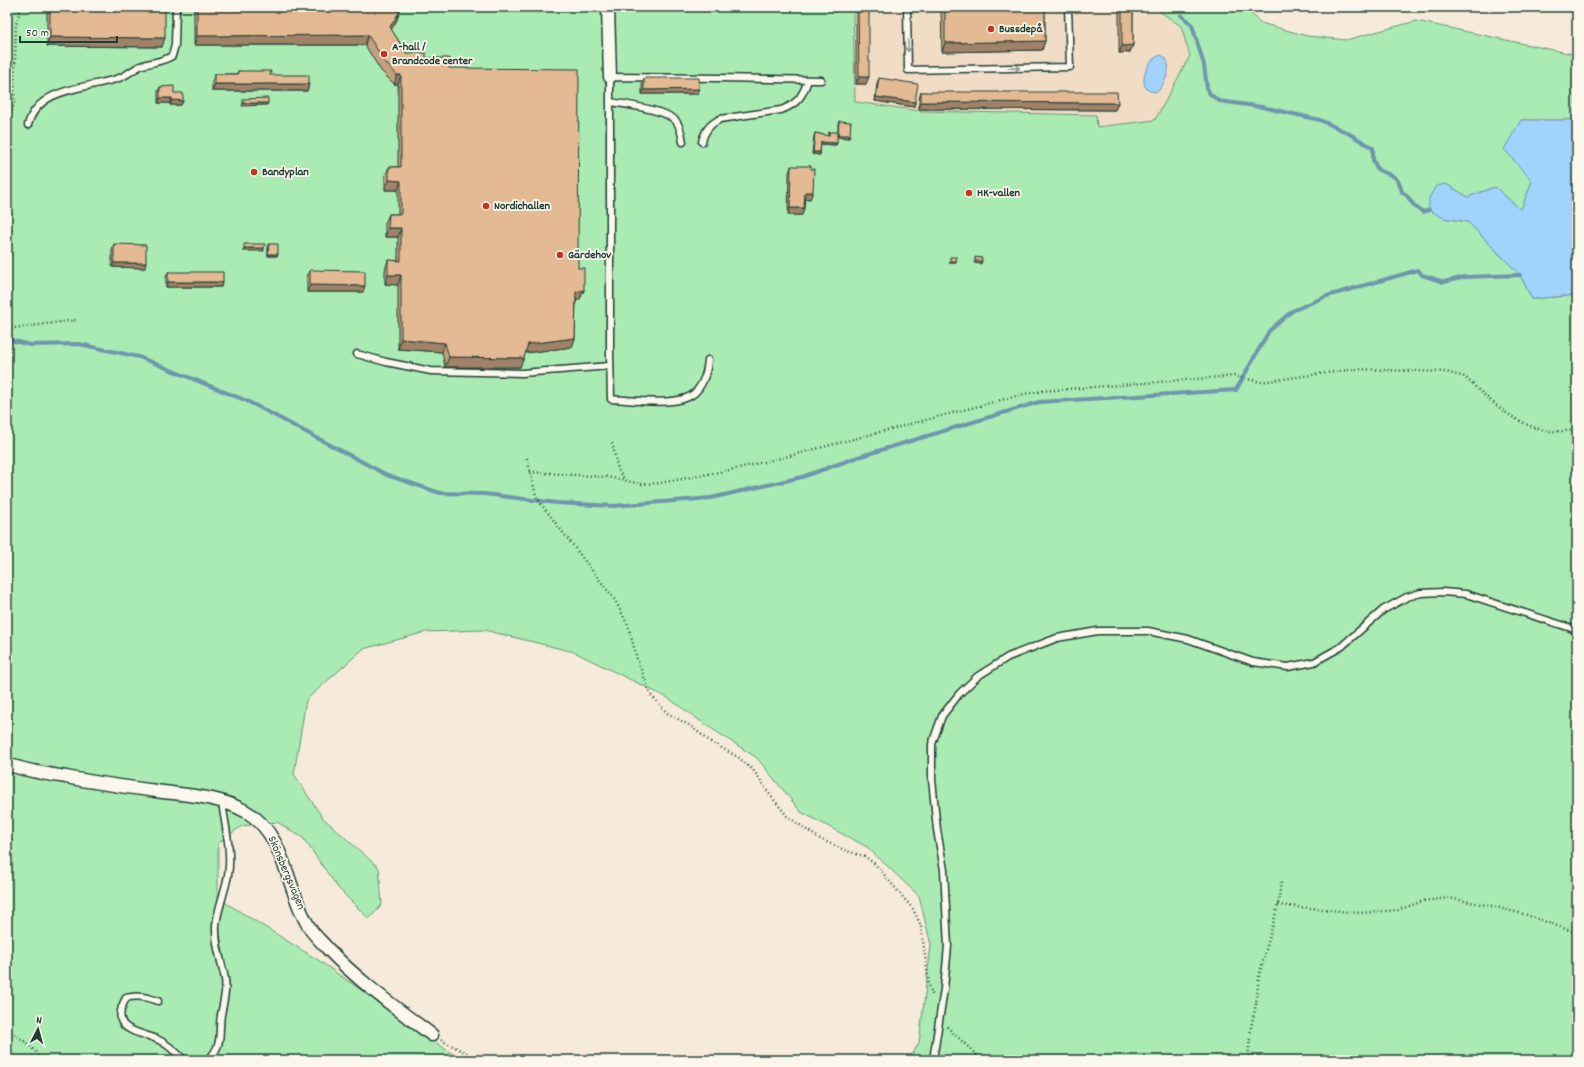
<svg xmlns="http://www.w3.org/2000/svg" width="1584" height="1067" font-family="Dekko,sans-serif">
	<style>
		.built { fill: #f1dcc5 }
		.green { fill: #aaebb3; stroke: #649474 }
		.water { fill: #a2d2fe; stroke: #6e96ad }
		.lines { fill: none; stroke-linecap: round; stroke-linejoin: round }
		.stream { stroke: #6e96ad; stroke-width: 4 }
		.service-casing { stroke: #1f3d34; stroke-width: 9 }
		.minor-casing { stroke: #1f3d34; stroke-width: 15 }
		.path { stroke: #1f3d34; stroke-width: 2.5; stroke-dasharray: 1 3; stroke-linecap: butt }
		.service { stroke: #fbf7ec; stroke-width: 6 }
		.minor { stroke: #fbf7ec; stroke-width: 12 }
		.wall { fill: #c4a07f; stroke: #1f3d34 }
		.shaded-wall { fill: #a08268; stroke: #1f3d34 }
		.building { fill: #e4ba94; stroke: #1f3d34 }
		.oneway { stroke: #8d9a90 }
		.poi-dot { fill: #c8321e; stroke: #fbf7ec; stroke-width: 1.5 }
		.labels { text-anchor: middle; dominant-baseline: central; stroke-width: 3.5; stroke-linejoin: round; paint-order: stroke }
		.poi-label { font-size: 12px; font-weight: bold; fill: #1f3d34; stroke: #fbf7ec; text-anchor: start }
		.street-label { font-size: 12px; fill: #1f3d34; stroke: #fbf7ec }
	</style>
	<rect width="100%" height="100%" fill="#f6ebda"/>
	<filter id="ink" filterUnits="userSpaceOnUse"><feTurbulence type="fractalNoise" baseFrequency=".025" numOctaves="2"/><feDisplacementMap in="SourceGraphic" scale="8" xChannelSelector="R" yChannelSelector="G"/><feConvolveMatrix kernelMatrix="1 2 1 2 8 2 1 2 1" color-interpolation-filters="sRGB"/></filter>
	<g filter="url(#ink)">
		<path class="built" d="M853 7H1153L1181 26 1190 56 1155 120 1097 127 1096 115 921 111 855 102Z"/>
		<path class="green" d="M7 7H853L855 102 921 111 1096 115 1097 127 1155 120 1190 56 1181 26 1153 7H1244L1261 23 1307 36 1346 40 1416 21 1577 55V120H1521L1532 181 1521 210 1495 187 1468 197 1446 184 1436 187 1429 198 1443 218 1468 222 1520 275 1532 299 1577 295V1060H909L919 1043 931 945 919 896 867 847 801 812 757 758 706 725 668 698 574 652 484 630 426 632 363 649 306 700 294 774 322 817 379 868 382 905 369 919 338 888 303 838 277 822 242 826 218 843V898L318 960 461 1060H7Z"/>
		<path class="water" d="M1161 55C1175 62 1166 82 1158 91 1136 97 1142 60 1161 55Z
			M1521 120H1577V295L1532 299 1520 275 1468 222 1443 218 1429 210V198L1436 186 1446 184 1468 197 1495 187 1521 210 1532 181 1504 149Z"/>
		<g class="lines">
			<path class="stream" d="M1181 15 1192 25 1204 65 1207 88 1210 94 1219 101 1262 107 1320 120 1348 133 1373 148V160L1378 170C1393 176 1398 175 1402 192 1411 196 1410 207 1424 212L1429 210
				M7 339 30 345 79 344 139 357 247 401 387 475 440 493 485 494 557 503 613 506 711 498 802 477 858 457 1039 402 1236 390 1269 331 1292 311 1327 296 1418 270 1422 275 1444 282 1465 277 1520 275"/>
			<defs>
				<path id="service" d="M907 7 908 70 1070 67 1068 7
					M610 102C624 104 667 110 676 121 680 126 682 136 683 142
					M28 125C38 86 88 89 119 78 128 75 134 68 143 65 153 62 162 62 172 56L175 45 176 7
					M702 142C704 131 710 124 720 119L781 110C798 104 803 95 808 80
					M357 354 386 362 431 371 522 373 610 366
					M708 360C707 374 701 393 686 398 668 405 631 400 611 399L610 354V77L720 78 821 80
					M158 1001C146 997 138 995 126 998 108 1031 137 1031 157 1039 168 1044 176 1052 184 1060
					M208 1060C224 1044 218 1034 221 1015 223 1003 227 991 225 979 221 960 215 944 216 925 218 908 225 892 228 875 232 852 225 825 222 802
					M933 1060 944 989 948 946 944 870 937 830 932 779V744L942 716 959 694 978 676 1008 657 1057 638 1098 631H1148L1188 639 1253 662 1288 667 1314 662 1341 647 1383 610 1407 597 1421 593 1443 592 1466 594 1571 628 1577 631"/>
				<path id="minor" d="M608 7 610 77
					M7 764C26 771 47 774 66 777 96 783 126 787 156 791 185 795 219 796 245 811 287 834 286 892 311 930 315 936 322 942 327 948 358 981 396 1008 432 1035"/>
			</defs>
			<use href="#service" class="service-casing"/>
			<use href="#minor" class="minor-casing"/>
			<path class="path" d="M7 122 14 104 16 25 21 7
				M7 329 77 320
				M612 443C616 455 615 471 625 479
				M527 458 536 496 541 504 615 600 628 625 637 659 651 695 667 713 689 725 711 742 738 757 755 772 768 792 787 816 820 839 847 851 864 856 875 864 913 909 921 926 929 985 933 997
				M530 472 608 477 642 484 660 483 730 470 789 456 1024 394 1042 391 1234 376 1261 382 1355 369 1446 372 1465 377C1488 399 1515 426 1549 431 1558 432 1568 430 1577 431
				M1278 905 1361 913 1398 910 1423 901 1448 898 1492 906 1527 915 1577 933
				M947 1027 982 1060
				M7 1030C21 1038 33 1046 41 1060
				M441 1040 480 1060
				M1248 1060 1251 1027 1256 1004 1259 976 1278 905 1281 882"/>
			<use href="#service" class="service"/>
			<use href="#minor" class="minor"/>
		</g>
		<path class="wall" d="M47 7H165L162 47 47 46Z
			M194 7H400L397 20 391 29 406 53 426 58 449 68 578 268 584 290 580 299 576 301 575 338 572 347 525 353 520 367H445L442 352 398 349V285L385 284V270L388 260 398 261V237H385V223L389 214H398V190H385V176L389 167H398V84H394L381 71 365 45H194Z
			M856 7H869L866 84H856Z
			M941 7H1045V41L1042 50 942 52Z
			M1119 7H1133V45L1130 52 1119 53Z
			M238 71 270 75 309 84 307 91H212V81L215 74H237Z
			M644 78 697 94H642V83Z
			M879 78 915 102 914 107 875 101 877 83Z
			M160 87 174 93 183 101 181 105H170V103H158V91Z
			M921 92 1118 103 1115 110 919 109V99Z
			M839 121 850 135 849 138 838 137V124Z
			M829 132 837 143 836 145 821 144 820 155 812 154 814 136 815 133 828 136Z
			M791 166 810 199 805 198 804 208 802 215H788L789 173Z
			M114 244 145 268 112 267V249Z
			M269 244 278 254 277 256H268V246Z
			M310 270 363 292H307V277Z
			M168 272 223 282 221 287H166V277Z"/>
		<path class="shaded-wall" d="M450 7H466L465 8H450Z
			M515 7H522V8H514Z
			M400 11 397 20 387 37 390 27Z
			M368 35 365 45H194L197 36Z
			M50 37 165 38 162 47 47 46Z
			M1045 41 1042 50 942 52 945 43Z
			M1133 45 1130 52 1119 53 1122 46Z
			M397 75H401L398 84H394Z
			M859 77H869L866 84H856Z
			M215 84H309L307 91H212Z
			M699 89 697 94H642L644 90Z
			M876 97 915 102 914 107 875 101Z
			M160 98H172L170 103H158Z
			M172 100 183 101 181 105H170Z
			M921 102 1118 103 1115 110 919 109Z
			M243 103H268L267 105 242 106Z
			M838 135H850L849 138 838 137Z
			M821 142 837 143 836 145 820 144Z
			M813 152H820V155L812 154Z
			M389 180 401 181 398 190H385Z
			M805 192H813L810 199 802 198Z
			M790 208H804L802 215H788Z
			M388 228H401L398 237H385Z
			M244 248H264V251H243Z
			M268 254H278L277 256H268Z
			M950 261H956V263H949Z
			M975 261H982L981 264 974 263Z
			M114 263H146L145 268 112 267Z
			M388 275H401L398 285 385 284Z
			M168 282H223L221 287H166Z
			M310 285 365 286 363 292H307Z
			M584 290 580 299 572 301 576 292Z
			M575 338 572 347 525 353 528 344Z
			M401 339 445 343 442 352 398 349Z
			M449 357 524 358 520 367H445Z"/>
		<path class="building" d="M50 7H165V38L50 37Z
			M197 7H400V11L390 27 406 53H426V58H449V68L579 69 578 268H584V290L576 292 575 338 528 344 524 358 449 357 445 343 401 339V275H388V260L401 261V228H388L389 214H401V181L389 180V167H401V75H397L385 62 368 35 197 36Z
			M858 7H869V77H859Z
			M945 7H1045V41L945 43Z
			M1122 7H1133V45L1122 46Z
			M238 71H271L270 75H309V84H215V74H238Z
			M644 78H699V89L644 90Z
			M879 78 918 84 915 102 876 97Z
			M174 86V93H183V101L172 100V98H160V87Z
			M921 92H1117L1118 103 921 102Z
			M268 98V103H243V99Z
			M839 121 851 122 850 135H838Z
			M829 132H837V143L821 142 820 152H813L815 133 829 136Z
			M791 166H811V169H814L813 192H805L804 208H790Z
			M114 244 146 245V263H114Z
			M244 244H265L264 248H244Z
			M269 244H278V254H268Z
			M950 257H957L956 261H950Z
			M975 257 982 258V261H975Z
			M310 270 365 271V286L310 285Z
			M168 272H223V282H168Z"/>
		<defs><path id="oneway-shaft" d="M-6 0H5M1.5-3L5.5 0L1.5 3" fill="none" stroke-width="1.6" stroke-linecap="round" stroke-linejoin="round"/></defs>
		<g class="oneway">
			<use href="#oneway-shaft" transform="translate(908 46) rotate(89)"/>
			<use href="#oneway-shaft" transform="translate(1014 68) rotate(-1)"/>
		</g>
	</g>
	<g class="poi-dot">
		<circle cx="991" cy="29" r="4"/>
		<circle cx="384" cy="54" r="4"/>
		<circle cx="254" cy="172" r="4"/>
		<circle cx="969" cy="193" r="4"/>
		<circle cx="486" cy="206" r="4"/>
		<circle cx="560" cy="255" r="4"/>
	</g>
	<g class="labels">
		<g class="poi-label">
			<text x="999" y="29">Bussdepå</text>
			<text x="392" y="47">A-hall /<tspan x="392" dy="14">Brandcode center</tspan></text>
			<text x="262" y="172">Bandyplan</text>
			<text x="977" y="193">HK-vallen</text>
			<text x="494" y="206">Nordichallen</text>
			<text x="568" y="255">Gärdehov</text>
		</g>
		<g class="street-label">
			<text transform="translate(286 873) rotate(67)">Skönsbergsvägen</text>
		</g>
	</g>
	<rect width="1584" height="1067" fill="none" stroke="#fbf7ec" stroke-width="24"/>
	<rect x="12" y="12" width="1560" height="1043" fill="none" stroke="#1f3d34" stroke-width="1.5" filter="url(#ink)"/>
	<g transform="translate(38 1029) rotate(6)" stroke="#fbf7ec" stroke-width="3" paint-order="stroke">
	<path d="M0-3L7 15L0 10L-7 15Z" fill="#1f3d34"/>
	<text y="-6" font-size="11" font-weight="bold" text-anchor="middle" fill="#1f3d34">N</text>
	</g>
	<path d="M20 36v6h97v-6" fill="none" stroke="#1f3d34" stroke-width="2"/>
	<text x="26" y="36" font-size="12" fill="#1f3d34" stroke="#fbf7ec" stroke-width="3" paint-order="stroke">50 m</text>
</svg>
